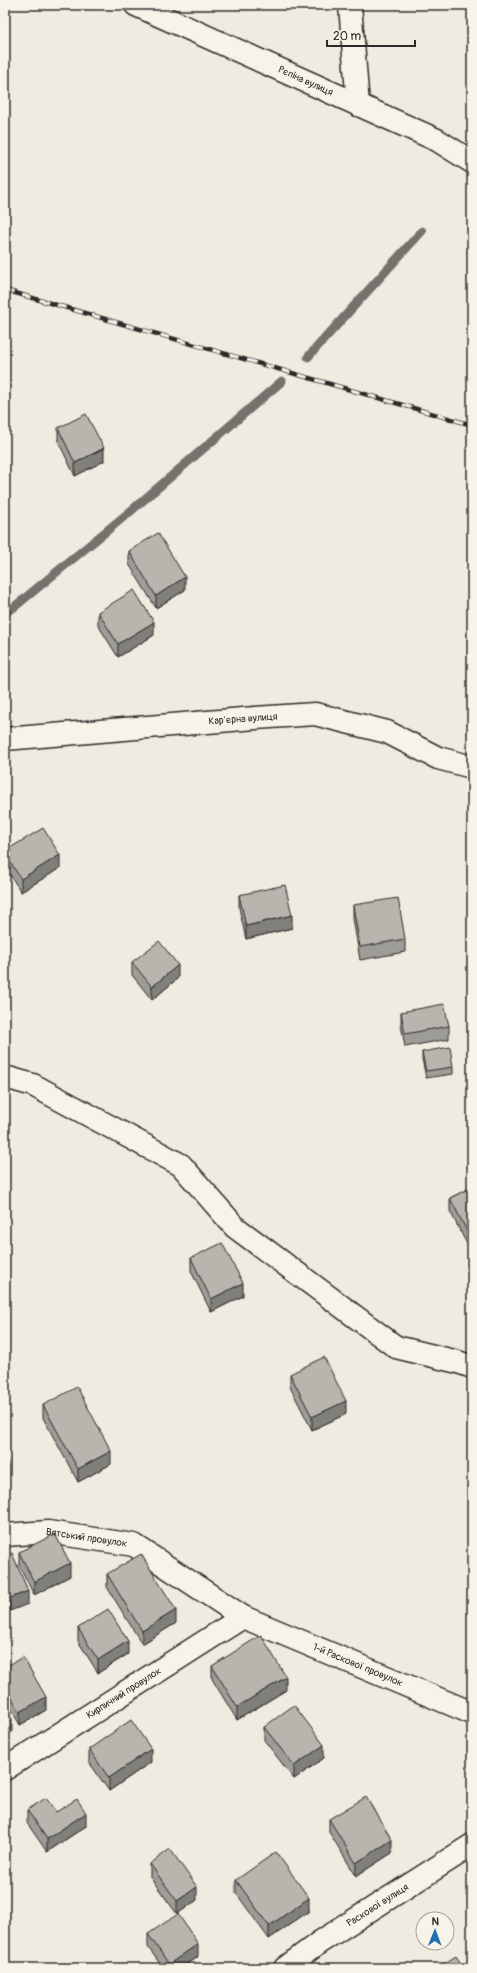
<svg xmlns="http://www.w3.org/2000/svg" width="477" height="1973" font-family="Pangolin,sans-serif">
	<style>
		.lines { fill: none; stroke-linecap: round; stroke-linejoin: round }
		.stream { stroke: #74726e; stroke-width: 9 }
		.street-casing { stroke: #2b2b2b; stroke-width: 25 }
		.secondary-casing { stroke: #2b2b2b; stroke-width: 25 }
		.street { stroke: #f7f3e8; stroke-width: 22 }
		.secondary { stroke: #f7f3e8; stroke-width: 22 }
		.rail-casing { stroke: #2b2b2b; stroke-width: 4.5 }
		.rail { stroke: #f7f3e8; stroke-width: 3; stroke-dasharray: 9; stroke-linecap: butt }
		.wall { fill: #9e9c96; stroke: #2b2b2b }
		.shaded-wall { fill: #817f7a; stroke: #2b2b2b }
		.building { fill: #b8b5ae; stroke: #2b2b2b }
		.labels { text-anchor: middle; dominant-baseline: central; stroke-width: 4; stroke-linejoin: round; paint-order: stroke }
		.street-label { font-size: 10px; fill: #2b2b2b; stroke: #f7f3e8 }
	</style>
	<rect width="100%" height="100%" fill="#efebe0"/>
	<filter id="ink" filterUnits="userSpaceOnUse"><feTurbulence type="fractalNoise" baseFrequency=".025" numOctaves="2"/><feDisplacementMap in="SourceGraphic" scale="8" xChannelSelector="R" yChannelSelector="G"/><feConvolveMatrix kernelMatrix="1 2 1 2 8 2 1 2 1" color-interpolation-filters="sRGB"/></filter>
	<g filter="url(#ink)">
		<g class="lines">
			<path class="stream" d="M308 357 422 231
				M5 612 13 608 132 510 282 381"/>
			<defs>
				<g id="street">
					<path d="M350 5 358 105"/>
					<path d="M5 739 255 718 315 714 387 732 438 758 472 767"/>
					<path d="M5 1077 33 1085 181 1165 235 1227 396 1347 458 1362 472 1367"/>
					<path id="s1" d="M5 1535 48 1532 134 1545 243 1617 472 1713"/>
					<path id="s2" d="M5 1769 243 1617"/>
					<path id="s3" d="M285 1968 320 1942 472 1845"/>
				</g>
				<g id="secondary">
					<path id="s4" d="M136 5 437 140 472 162"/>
				</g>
			</defs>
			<use href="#street" class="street-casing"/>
			<use href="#secondary" class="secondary-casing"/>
			<use href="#street" class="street"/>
			<use href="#secondary" class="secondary"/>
			<defs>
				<path id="rail" d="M5 290 472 425"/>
			</defs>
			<use href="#rail" class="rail-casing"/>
			<use href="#rail" class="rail"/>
		</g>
		<path class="wall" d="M58 428 104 461 75 476 58 441Z
			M129 551 185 590 156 608 129 564Z
			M98 612 154 635 118 657 98 625Z
			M5 851 60 868 21 892 5 867Z
			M239 895 292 928 246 939 239 908Z
			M353 905 405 939V952L360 960 353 918Z
			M132 962 178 978 152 1000 132 975Z
			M401 1012 449 1026V1039L405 1047 401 1025Z
			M422 1052 453 1067V1074L426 1078 422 1059Z
			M472 1187V1251L471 1252 450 1211V1198Z
			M191 1258 243 1296 211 1312 191 1271Z
			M290 1374 346 1414 312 1430 290 1387Z
			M43 1405 111 1464 78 1482 43 1418Z
			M19 1552 70 1576 34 1595 19 1565Z
			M107 1574 176 1623 142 1644 107 1587Z
			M78 1628 128 1654 98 1673 78 1641Z
			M212 1666 286 1690 237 1720 212 1679Z
			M5 1667 46 1710 20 1725 5 1699Z
			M264 1727 324 1758 294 1779 264 1740Z
			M89 1749 151 1762 109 1791 89 1762Z
			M27 1810 56 1812 86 1826 47 1852 27 1823Z
			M329 1819 392 1853 356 1876 329 1832Z
			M150 1864 197 1900 177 1914 150 1877Z
			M236 1880 309 1911 269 1939 236 1893Z
			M148 1934 198 1957 181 1968H163L148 1947Z"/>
		<path class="shaded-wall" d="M104 448V461L75 476V463Z
			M185 577V590L156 608V596Z
			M154 622V635L118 657V644Z
			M60 855V868L21 892V879Z
			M292 915V928L246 939V926Z
			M178 965V978L152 1000V987Z
			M472 1238V1251L471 1252V1239Z
			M243 1283V1296L211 1312V1299Z
			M346 1401V1414L312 1430V1417Z
			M111 1451V1464L78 1482V1469Z
			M8 1462V1475L5 1477V1464Z
			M70 1563V1576L34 1595V1582Z
			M28 1591V1604L5 1613V1600Z
			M176 1610V1623L142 1644V1631Z
			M128 1641V1654L98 1673V1660Z
			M286 1677V1690L237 1720V1707Z
			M46 1697V1710L20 1725V1712Z
			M12 1719V1732L5 1737V1724Z
			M324 1745V1758L294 1779V1766Z
			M151 1749V1762L109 1791V1778Z
			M86 1813V1826L47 1852V1839Z
			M392 1840V1853L356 1876V1863Z
			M197 1887V1900L177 1914V1901Z
			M309 1898V1911L269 1939V1926Z
			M198 1944V1957L181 1968H169V1964Z"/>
		<path class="building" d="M86 414 104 448 75 463 58 428Z
			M158 533 185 577 156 596 129 551Z
			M134 590 154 622 118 644 98 612Z
			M43 828 60 855 21 879 5 854V851Z
			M285 885 292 915 246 926 239 895Z
			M398 898 405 939 360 947 353 905Z
			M159 941 178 965 152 987 132 962Z
			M444 1004 449 1026 405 1034 401 1012Z
			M450 1047 453 1067 426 1071 422 1052Z
			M472 1187V1238L471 1239 450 1198Z
			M222 1243 243 1283 211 1299 191 1258Z
			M324 1357 346 1401 312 1417 290 1374Z
			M77 1387 111 1451 78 1469 43 1405Z
			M5 1455 8 1462 5 1464Z
			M55 1534 70 1563 34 1582 19 1552Z
			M12 1553 28 1591 5 1600V1556Z
			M141 1554 176 1610 142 1631 107 1574Z
			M108 1609 128 1641 98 1660 78 1628Z
			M261 1635 286 1677 237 1707 212 1666Z
			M23 1657 46 1697 20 1712 5 1686V1667Z
			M294 1705 324 1745 294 1766 264 1727Z
			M5 1709 12 1719 5 1724Z
			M131 1720 151 1749 109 1778 89 1749Z
			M366 1797 392 1840 356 1863 329 1819Z
			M46 1798 56 1812 77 1799 86 1813 47 1839 27 1810Z
			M170 1849 197 1887 177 1901 150 1864Z
			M276 1852 309 1898 269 1926 236 1880Z
			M178 1914 198 1944 169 1964 148 1934Z
			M456 1956 464 1968H437Z"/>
	</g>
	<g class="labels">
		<g class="street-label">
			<text stroke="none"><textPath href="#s4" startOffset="186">Рєпіна вулиця</textPath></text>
			<text transform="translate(243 719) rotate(-4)">Карʼєрна вулиця</text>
			<text stroke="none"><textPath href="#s1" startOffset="82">Вятський провулок</textPath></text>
			<text stroke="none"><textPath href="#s1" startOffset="385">1-й Раскової провулок</textPath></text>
			<text stroke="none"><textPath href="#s2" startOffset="141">Кирпичний провулок</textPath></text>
			<text stroke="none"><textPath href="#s3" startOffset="112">Раскової вулиця</textPath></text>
		</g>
	</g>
	<rect width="477" height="1973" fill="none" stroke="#f7f3e8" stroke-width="20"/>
	<rect x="10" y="10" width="457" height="1953" fill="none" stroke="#2b2b2b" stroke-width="1.5" filter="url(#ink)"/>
	<g transform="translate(435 1931) rotate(1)"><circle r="19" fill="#f7f3e8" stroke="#a5a39c"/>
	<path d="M0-3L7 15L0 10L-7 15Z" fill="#1f6fb2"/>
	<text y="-6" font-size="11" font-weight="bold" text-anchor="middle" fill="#2b2b2b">N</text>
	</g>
	<path d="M327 40v6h88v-6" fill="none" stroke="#2b2b2b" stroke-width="2"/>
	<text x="333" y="40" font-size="12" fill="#2b2b2b" stroke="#f7f3e8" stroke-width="3" paint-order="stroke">20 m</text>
</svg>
